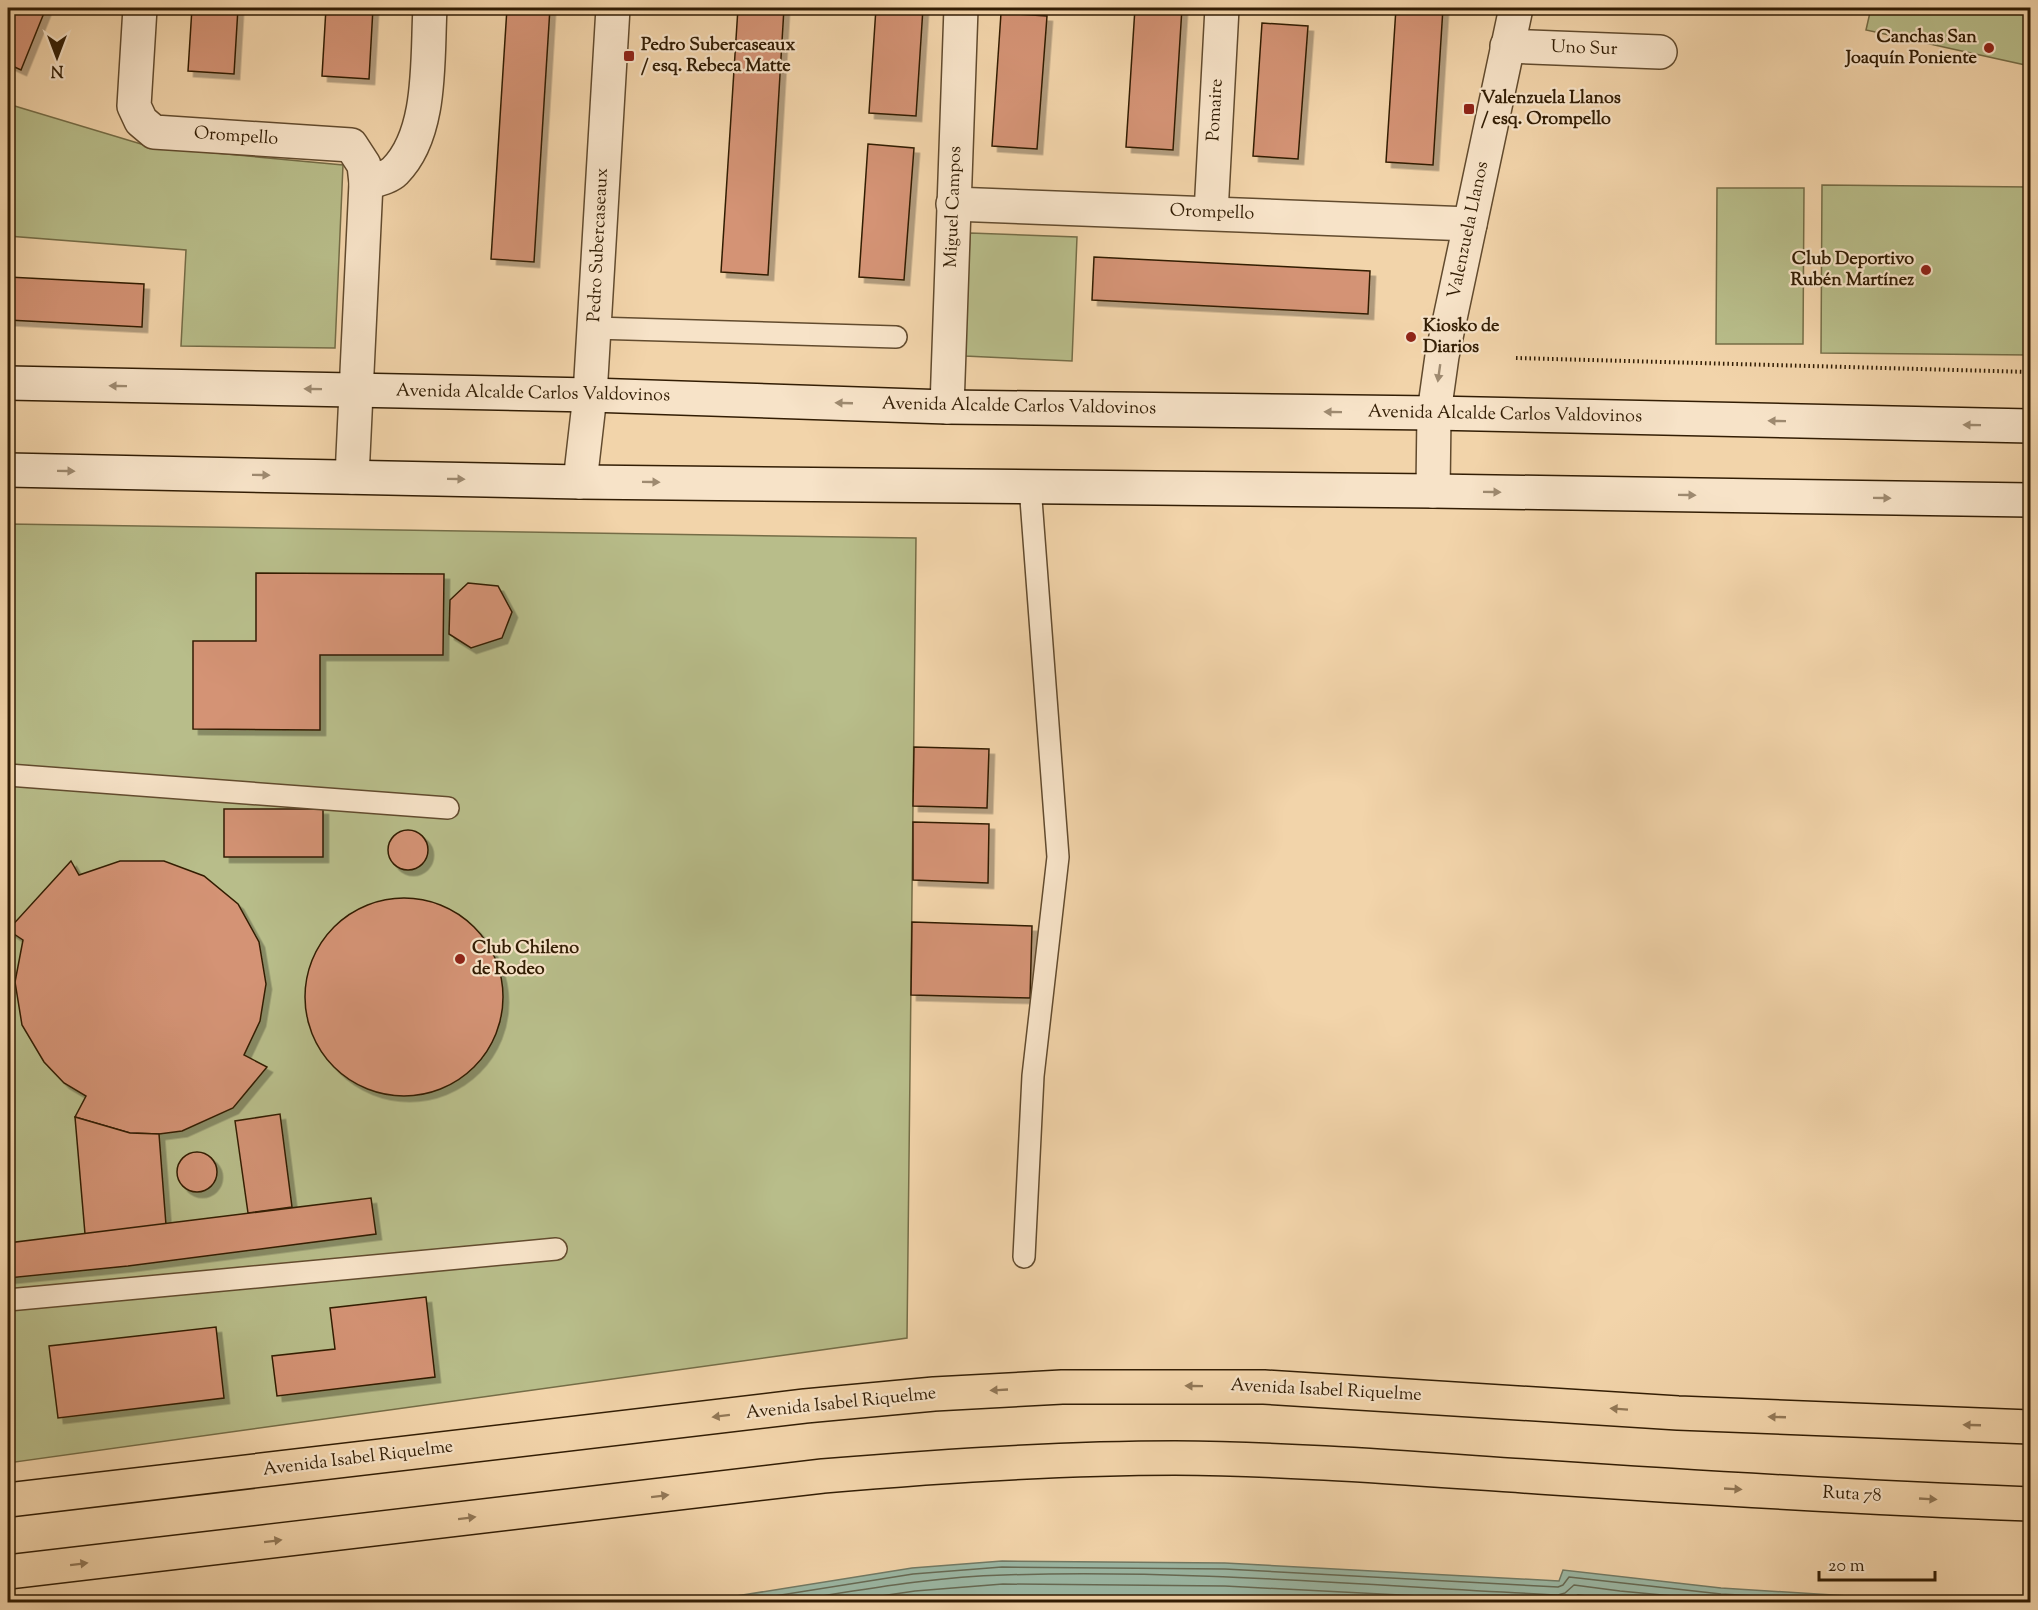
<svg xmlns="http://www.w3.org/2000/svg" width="2038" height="1610" font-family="'Sorts Mill Goudy',serif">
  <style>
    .green { fill: #b8bd8a; stroke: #756d47; stroke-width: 1.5 }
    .water { fill: #9cb8a5; stroke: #727a65; stroke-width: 1.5 }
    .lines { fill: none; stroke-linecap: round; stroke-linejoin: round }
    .shore { stroke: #676a54; stroke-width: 1.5 }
    .building { fill: #d49374; stroke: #321d04; stroke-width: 1.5; filter: url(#shadow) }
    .service-casing { stroke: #624b2e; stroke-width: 24 }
    .minor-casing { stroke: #624b2e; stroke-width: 36 }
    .tertiary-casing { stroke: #624b2e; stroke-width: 36 }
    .secondary-casing { stroke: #321d04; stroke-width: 36 }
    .motorway-casing { stroke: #321d04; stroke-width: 36 }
    .path { stroke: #321d04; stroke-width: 4; stroke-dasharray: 1.5 3; stroke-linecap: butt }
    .service { stroke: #f7e3c8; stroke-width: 21 }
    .minor { stroke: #f7e3c8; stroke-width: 33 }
    .tertiary { stroke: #f7e3c8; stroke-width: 33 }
    .secondary { stroke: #f7e3c8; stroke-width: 33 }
    .motorway { stroke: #f2d4aa; stroke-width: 33 }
    .oneway { fill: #9e8a70 }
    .oneway2 { fill: #927857 }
    .poi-dot { fill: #8f2418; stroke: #f7e3c8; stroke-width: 2 }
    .labels { text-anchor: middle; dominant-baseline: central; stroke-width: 4.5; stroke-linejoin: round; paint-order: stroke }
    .poi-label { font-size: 18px; font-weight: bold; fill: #321d04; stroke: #f7e3c8; text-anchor: start }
    .street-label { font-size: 18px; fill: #321d04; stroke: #f7e3c8 }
  </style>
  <defs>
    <filter id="shadow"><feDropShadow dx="5.5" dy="5.5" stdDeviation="0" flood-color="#0004"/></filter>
  </defs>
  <rect width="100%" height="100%" fill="#f2d4aa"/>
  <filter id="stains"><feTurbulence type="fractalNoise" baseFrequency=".00333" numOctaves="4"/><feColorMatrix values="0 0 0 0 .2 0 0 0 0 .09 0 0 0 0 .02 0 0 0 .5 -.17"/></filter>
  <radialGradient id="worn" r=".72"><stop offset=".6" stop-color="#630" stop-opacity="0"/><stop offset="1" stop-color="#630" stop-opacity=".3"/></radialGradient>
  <!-- green -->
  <g class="green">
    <polygon points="1871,8 2030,8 2030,66 1866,30"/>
    <polygon points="8,104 151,147 343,165 335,348 181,346 186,250 8,236"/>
    <polygon points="1822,185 2030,187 2030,355 1821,353"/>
    <polygon points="1717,188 1804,188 1803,344 1716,344"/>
    <polygon points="970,233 1077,237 1072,361 965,356"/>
    <polygon points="8,524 916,538 907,1338 8,1463"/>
  </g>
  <!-- water -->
  <polygon class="water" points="1002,1561 1225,1563 1559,1581 1563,1570 1721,1588 1944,1602 699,1602 912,1568"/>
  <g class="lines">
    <!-- shore -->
    <g class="shore">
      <polyline points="736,1602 913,1574 1002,1567 1225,1569 1558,1587 1563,1585 1569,1577 1721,1594 1870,1602"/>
      <path d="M783,1602C856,1591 930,1577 1004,1575C1188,1569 1373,1586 1558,1595L1565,1593L1574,1585L1620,1591L1736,1602"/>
      <polyline points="840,1602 915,1591 1003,1584 1225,1586 1536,1602"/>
      <polyline points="1565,1602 1578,1595 1641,1602"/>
    </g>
  </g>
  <!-- building -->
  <g class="building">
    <polygon points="8,8 46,8 21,70 8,64"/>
    <polygon points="192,8 238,8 234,74 188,71"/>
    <polygon points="326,8 373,8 369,79 322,76"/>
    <polygon points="507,8 550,8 534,262 491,259"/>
    <polygon points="738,8 784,8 768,275 721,272"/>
    <polygon points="876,8 923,8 916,116 869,113"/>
    <polygon points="1135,8 1182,8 1173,150 1126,147"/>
    <polygon points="1396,8 1443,8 1433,165 1386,162"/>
    <polygon points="1001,13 1047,16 1037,149 992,146"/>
    <polygon points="1262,23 1308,26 1298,159 1253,156"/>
    <polygon points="868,144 914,148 904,280 859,277"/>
    <polygon points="1094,257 1370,271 1368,314 1092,300"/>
    <polygon points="8,277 144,284 142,327 8,320"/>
    <polygon points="256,573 444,574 443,655 320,655 320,730 193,729 193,641 256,641"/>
    <polygon points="468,583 498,586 512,612 502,638 471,648 449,634 450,600"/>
    <polygon points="914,747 989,749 987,808 913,806"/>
    <rect x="224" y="809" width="99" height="48"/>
    <polygon points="913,822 989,824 988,883 913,880"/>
    <circle cx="408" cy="850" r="20"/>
    <polygon points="71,861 79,875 120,861 164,861 204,876 238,904 259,942 266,984 260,1021 244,1055 267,1067 233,1108 182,1131 159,1134 130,1133 75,1117 86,1096 64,1083 44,1062 22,1025 15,982 23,940 8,930"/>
    <circle cx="404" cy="997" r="99"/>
    <polygon points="912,922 1032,926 1030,998 911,995"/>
    <polygon points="280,1114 292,1207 248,1213 235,1121"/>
    <polygon points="75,1117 130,1133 159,1134 166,1225 85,1234"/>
    <circle cx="197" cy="1172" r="20"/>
    <polygon points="371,1198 376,1234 128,1266 8,1278 8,1243"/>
    <polygon points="426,1297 435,1377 277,1396 272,1356 335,1349 330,1308"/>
    <polygon points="216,1327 224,1398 58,1418 49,1346"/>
  </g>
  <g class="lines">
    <!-- service casing -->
    <g class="service-casing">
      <g id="service">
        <polyline points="594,328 896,337"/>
        <polyline points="8,775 448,808"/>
        <polyline points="1024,1257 1033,1076 1058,857 1030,486"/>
        <polyline points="8,1300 556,1249"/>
      </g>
    </g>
    <!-- minor casing -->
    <g class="minor-casing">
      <g id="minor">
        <polyline points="140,8 134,106 141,121 154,132 351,145 364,165 366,183 352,477"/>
        <polyline points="1507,46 1660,52"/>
        <path d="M366,183C375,180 388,178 395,171C433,133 427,57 430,8"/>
        <polyline points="953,204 1470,224"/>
        <polyline points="1211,213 1222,8"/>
        <polyline points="947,407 961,8"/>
        <polyline points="580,482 590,395 613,8"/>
      </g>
    </g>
    <!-- tertiary casing -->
    <g class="tertiary-casing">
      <polyline id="tertiary" points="1433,491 1434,413 1442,356 1516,8"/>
    </g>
    <!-- secondary casing -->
    <g class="secondary-casing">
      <g id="secondary">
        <polyline points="8,383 590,395 947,407 1434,413 2030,426"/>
        <polyline points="8,470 580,482 1433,491 2030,500"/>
      </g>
    </g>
    <!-- motorway casing -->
    <g class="motorway-casing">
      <g id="motorway">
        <polyline points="8,1500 805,1406 934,1394 1062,1387 1264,1387 1678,1413 2030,1427"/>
        <path d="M8,1572L823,1476C940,1466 1057,1458 1175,1458C1296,1459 1418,1469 1539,1477C1703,1488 1867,1498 2030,1504"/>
      </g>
    </g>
    <!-- path -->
    <polyline class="path" points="1516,358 2030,372"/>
    <!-- service -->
    <use href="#service" class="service"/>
    <!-- minor -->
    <use href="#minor" class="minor"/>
    <!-- tertiary -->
    <use href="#tertiary" class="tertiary"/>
    <!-- secondary -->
    <use href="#secondary" class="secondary"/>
    <!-- motorway -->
    <use href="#motorway" class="motorway"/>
  </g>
  <!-- one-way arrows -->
  <defs><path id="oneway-solid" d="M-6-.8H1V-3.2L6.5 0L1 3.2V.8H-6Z" transform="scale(1.5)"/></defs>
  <g class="oneway">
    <use href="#oneway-solid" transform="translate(1439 373) rotate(98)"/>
    <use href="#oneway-solid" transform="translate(118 386) rotate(-179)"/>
    <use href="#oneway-solid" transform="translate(313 389) rotate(-179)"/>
    <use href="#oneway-solid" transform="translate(844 403) rotate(-178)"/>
    <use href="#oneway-solid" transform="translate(1333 412) rotate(-179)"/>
    <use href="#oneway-solid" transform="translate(1777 421) rotate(-179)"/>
    <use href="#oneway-solid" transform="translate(1972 425) rotate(-179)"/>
    <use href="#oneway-solid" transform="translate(66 471) rotate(1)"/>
    <use href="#oneway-solid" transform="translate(261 475) rotate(1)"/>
    <use href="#oneway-solid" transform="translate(456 479) rotate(1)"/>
    <use href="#oneway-solid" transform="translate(651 482) rotate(1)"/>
    <use href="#oneway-solid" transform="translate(1492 492) rotate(1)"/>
    <use href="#oneway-solid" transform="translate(1687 495) rotate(1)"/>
    <use href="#oneway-solid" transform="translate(1882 498) rotate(1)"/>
  </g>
  <g class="oneway2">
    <use href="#oneway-solid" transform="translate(1194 1386) rotate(-179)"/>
    <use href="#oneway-solid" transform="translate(999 1390) rotate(177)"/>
    <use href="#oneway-solid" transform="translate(1619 1409) rotate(-176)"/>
    <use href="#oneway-solid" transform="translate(721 1416) rotate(173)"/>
    <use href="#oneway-solid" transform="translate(1777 1417) rotate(-178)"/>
    <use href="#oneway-solid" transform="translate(1972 1425) rotate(-178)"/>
    <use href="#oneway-solid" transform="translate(1733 1489) rotate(3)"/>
    <use href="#oneway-solid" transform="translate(660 1496) rotate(-7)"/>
    <use href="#oneway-solid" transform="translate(1928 1499) rotate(3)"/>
    <use href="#oneway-solid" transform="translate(467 1518) rotate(-7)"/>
    <use href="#oneway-solid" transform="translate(273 1541) rotate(-7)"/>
    <use href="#oneway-solid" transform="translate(79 1564) rotate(-7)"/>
  </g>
  <!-- markers -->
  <g class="poi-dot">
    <circle cx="1989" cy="48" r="6"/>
    <rect x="623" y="50" width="12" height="12" rx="3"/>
    <rect x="1463" y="103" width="12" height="12" rx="3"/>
    <circle cx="1926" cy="270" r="6"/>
    <circle cx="1411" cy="337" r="6"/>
    <circle cx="460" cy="959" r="6"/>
  </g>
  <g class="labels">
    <!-- poi labels -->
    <g class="poi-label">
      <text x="1977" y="38" text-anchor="end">Canchas San<tspan x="1977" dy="21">Joaquín Poniente</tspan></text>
      <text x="641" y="46">Pedro Subercaseaux<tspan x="641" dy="21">/ esq. Rebeca Matte</tspan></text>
      <text x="1481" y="99">Valenzuela Llanos<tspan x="1481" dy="21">/ esq. Orompello</tspan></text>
      <text x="1914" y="260" text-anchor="end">Club Deportivo<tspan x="1914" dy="21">Rubén Martínez</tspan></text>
      <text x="1423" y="327">Kiosko de<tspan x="1423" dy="21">Diarios</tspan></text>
      <text x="472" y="949">Club Chileno<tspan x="472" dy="21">de Rodeo</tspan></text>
    </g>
    <!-- street labels -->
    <g class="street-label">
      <text transform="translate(1584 49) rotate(2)">Uno Sur</text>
      <text transform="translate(1216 110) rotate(-87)">Pomaire</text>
      <text transform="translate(236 137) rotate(4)">Orompello</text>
      <text transform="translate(954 207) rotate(-88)">Miguel Campos</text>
      <text transform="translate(1212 213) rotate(2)">Orompello</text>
      <text transform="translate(1469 230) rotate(-78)">Valenzuela Llanos</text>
      <text transform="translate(599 245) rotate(-87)">Pedro Subercaseaux</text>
      <text transform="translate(533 394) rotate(1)">Avenida Alcalde Carlos Valdovinos</text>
      <text transform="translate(1019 407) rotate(1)">Avenida Alcalde Carlos Valdovinos</text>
      <text transform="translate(1505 415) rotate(1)">Avenida Alcalde Carlos Valdovinos</text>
      <text transform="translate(1326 1391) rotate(3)">Avenida Isabel Riquelme</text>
      <text transform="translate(841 1404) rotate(-6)">Avenida Isabel Riquelme</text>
      <text transform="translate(358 1459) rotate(-7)">Avenida Isabel Riquelme</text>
      <text transform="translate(1852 1495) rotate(3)">Ruta 78</text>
    </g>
  </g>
  <!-- margin -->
  <rect width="2038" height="1610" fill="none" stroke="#f2d4aa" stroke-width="30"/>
  <rect x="9" y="9" width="2020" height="1592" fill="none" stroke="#321d04" stroke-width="3"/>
  <rect x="15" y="15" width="2008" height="1580" fill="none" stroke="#321d04" stroke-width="1.5"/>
  <!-- north arrow -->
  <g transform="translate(57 57) rotate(180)" stroke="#f7e3c8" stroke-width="4.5" paint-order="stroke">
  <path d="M0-4.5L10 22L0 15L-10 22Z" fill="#321d04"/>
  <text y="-9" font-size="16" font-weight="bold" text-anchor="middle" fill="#321d04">N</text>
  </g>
  <!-- scale -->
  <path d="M1819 1571v9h116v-9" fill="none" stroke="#321d04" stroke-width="3"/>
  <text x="1828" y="1571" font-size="18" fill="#321d04" stroke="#f7e3c8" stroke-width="4.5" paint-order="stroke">20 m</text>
  <rect width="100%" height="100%" filter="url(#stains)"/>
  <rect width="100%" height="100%" fill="url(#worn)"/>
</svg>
